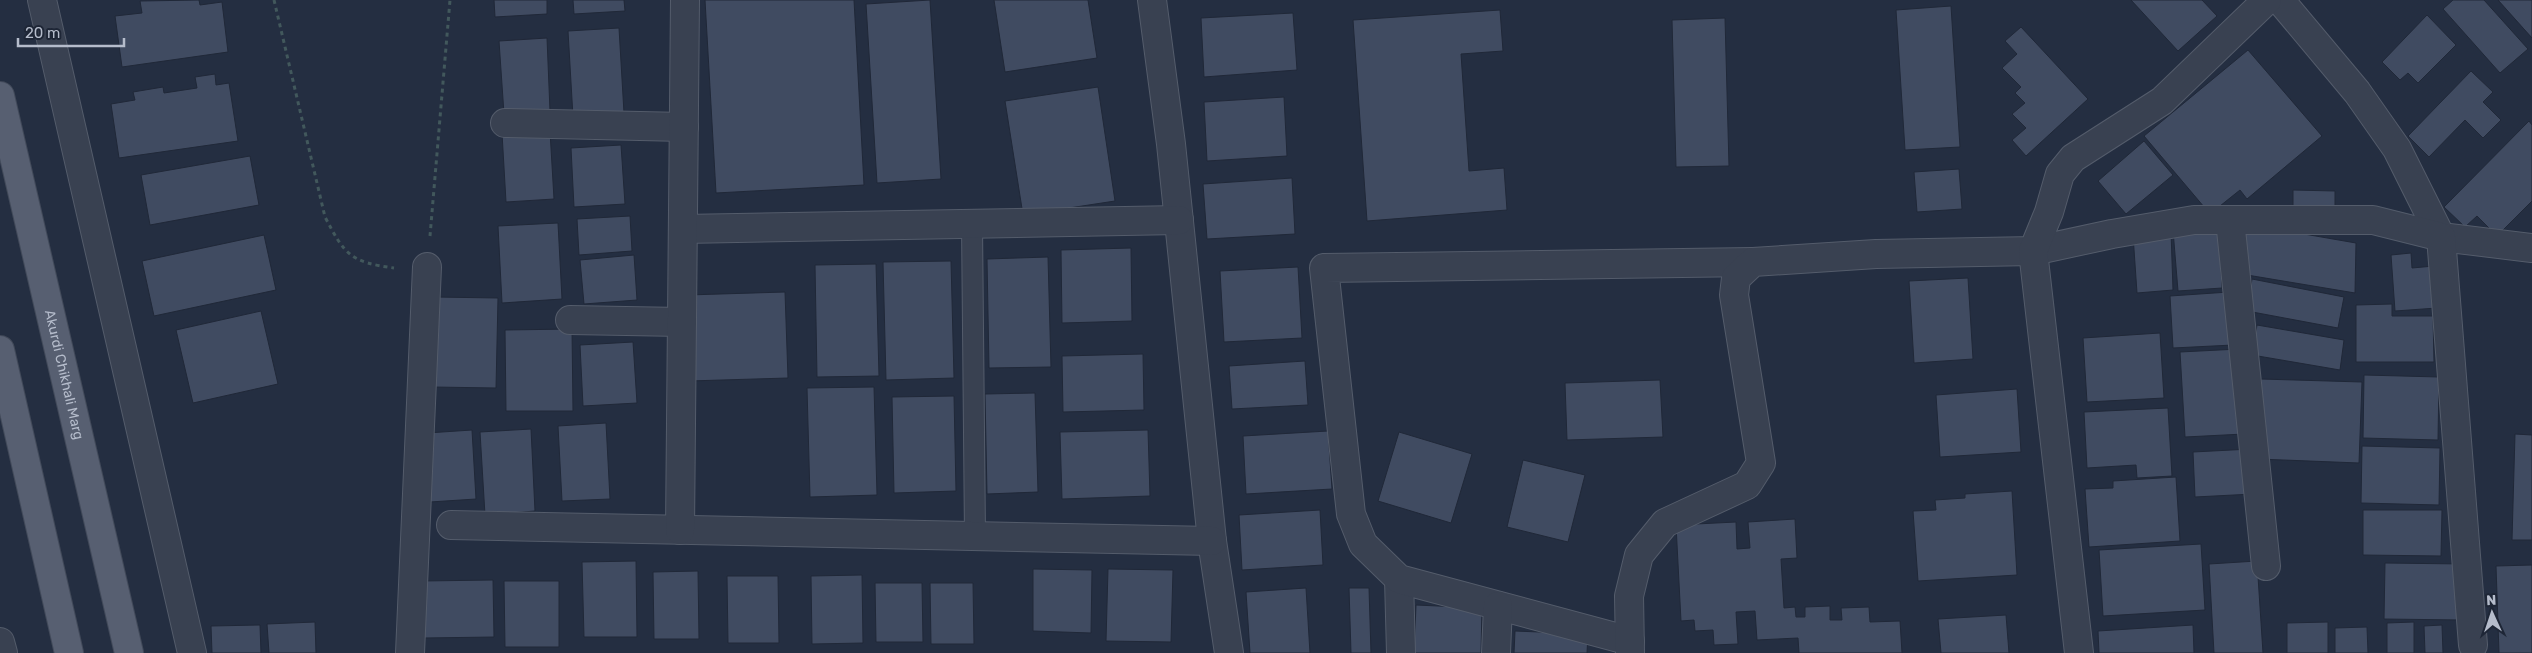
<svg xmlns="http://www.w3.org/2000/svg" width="2532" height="653" font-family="Rubik,sans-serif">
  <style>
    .building { fill: #404b61; stroke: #202838 }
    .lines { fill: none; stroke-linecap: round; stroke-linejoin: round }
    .lane-casing { stroke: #545c6b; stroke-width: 22 }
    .street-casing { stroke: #545c6b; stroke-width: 30 }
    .primary-casing { stroke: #424a5a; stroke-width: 30 }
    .path { stroke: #42585c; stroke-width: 3; stroke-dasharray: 4 4; stroke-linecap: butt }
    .lane { stroke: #394151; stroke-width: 20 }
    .street { stroke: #394151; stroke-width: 28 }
    .primary { stroke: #575f71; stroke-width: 28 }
    .labels { text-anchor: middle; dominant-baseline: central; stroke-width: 4; stroke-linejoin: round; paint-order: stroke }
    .street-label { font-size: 14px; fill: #b5bccb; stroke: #1e2636 }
  </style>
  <rect width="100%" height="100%" fill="#242e41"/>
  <!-- building -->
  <g class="building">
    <polygon points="199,0 200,5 222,2 228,52 122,67 115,16 142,13 140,1"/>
    <polygon points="494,0 547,0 547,14 495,17"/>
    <polygon points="573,0 624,0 625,11 574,14"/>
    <polygon points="705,0 854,0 864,185 716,193"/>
    <polygon points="930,0 941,179 877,183 866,4"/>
    <polygon points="994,0 1088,0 1097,58 1005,72"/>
    <polygon points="2131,0 2202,0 2217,16 2178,51"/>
    <polygon points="2453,0 2484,0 2528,49 2500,73 2443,9"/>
    <polygon points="2498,0 2532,0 2532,38"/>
    <polygon points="1951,6 1960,147 1905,150 1896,10"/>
    <polygon points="1500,10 1503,51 1461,54 1469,171 1504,168 1507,210 1367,221 1353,20"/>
    <polygon points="1293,13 1297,70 1204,77 1201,18"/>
    <polygon points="2427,15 2456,45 2418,83 2408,73 2400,80 2382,62"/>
    <polygon points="1725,18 1729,166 1676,167 1672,20"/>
    <polygon points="2021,27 2088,99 2026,156 2012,140 2026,128 2012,114 2025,103 2015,93 2021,87 2002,68 2017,54 2005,41"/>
    <polygon points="619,28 624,113 573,117 568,31"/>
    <polygon points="547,38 550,111 504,114 499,41"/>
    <polygon points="2248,50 2322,136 2247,199 2240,190 2210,214 2144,136"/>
    <polygon points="2471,71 2493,92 2483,102 2501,120 2483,138 2465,120 2429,157 2408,136"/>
    <polygon points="215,74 216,85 229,83 238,141 119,158 111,104 135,100 133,92 163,87 164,93 197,88 195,77"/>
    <polygon points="1098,87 1115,201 1023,215 1005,101"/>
    <polygon points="1284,97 1287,156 1207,161 1204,102"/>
    <polygon points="2529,121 2532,125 2532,201 2497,236 2477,216 2465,227 2444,207"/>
    <polygon points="550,131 554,199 506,202 502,133"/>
    <polygon points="2144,141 2173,175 2126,214 2098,181"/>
    <polygon points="621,145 625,204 574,207 571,148"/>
    <polygon points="250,156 259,205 150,225 141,175"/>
    <polygon points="1959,169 1962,209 1917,212 1914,172"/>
    <polygon points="1292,178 1295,234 1207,239 1203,184"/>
    <polygon points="2293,190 2335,191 2335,215 2293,216"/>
    <polygon points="630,216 632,251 579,255 577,219"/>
    <polygon points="2235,222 2356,243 2355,293 2241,274"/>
    <polygon points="558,223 562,299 502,303 498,226"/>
    <polygon points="2219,227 2222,288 2178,291 2173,230"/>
    <polygon points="2171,231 2173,290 2137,293 2133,235"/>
    <polygon points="264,235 276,290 154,316 142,261"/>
    <polygon points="1131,248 1132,321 1062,323 1061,250"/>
    <polygon points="2411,253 2412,268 2434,266 2437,308 2395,311 2391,255"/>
    <polygon points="634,255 637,300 584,304 580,260"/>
    <polygon points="1048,257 1051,367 989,368 987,259"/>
    <polygon points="951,261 954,378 886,380 883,262"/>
    <polygon points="876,264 879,376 817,377 815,265"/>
    <polygon points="1298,267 1302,338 1224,342 1220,271"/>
    <polygon points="1968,278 1973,359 1914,363 1909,281"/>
    <polygon points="2252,279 2344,297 2338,328 2247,311"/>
    <polygon points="785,292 788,378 689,381 687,295"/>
    <polygon points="2229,292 2233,345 2173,348 2170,296"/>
    <polygon points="435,297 498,298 496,388 433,387"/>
    <polygon points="2392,304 2392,316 2433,316 2434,362 2356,362 2356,305"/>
    <polygon points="261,311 278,384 193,403 176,330"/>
    <polygon points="2257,325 2344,340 2340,370 2252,355"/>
    <polygon points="572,329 573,411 506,411 505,330"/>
    <polygon points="2160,333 2164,398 2087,402 2083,338"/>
    <polygon points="633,342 637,403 583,406 580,345"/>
    <polygon points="2239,349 2244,434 2185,437 2180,352"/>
    <polygon points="1143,354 1144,410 1063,412 1062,356"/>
    <polygon points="1305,361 1308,405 1232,409 1229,366"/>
    <polygon points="2364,375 2439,377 2438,440 2363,438"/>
    <polygon points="2261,379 2362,382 2359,463 2258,459"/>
    <polygon points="1660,380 1663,437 1567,440 1565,383"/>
    <polygon points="874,387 877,495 810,497 807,388"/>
    <polygon points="2017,389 2021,452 1940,457 1936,395"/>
    <polygon points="1035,393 1038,492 987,494 985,394"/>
    <polygon points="954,396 956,491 894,493 892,397"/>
    <polygon points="2168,408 2172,476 2137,478 2136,465 2087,468 2084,412"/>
    <polygon points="606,423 610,499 562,501 558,426"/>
    <polygon points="531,429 535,511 485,515 480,432"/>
    <polygon points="472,430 476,499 430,502 427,433"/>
    <polygon points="1148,430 1150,496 1062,499 1060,432"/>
    <polygon points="1328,431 1332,489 1246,494 1243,436"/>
    <polygon points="1399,432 1472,454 1451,523 1378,501"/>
    <polygon points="2515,434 2532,435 2532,540 2512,540"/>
    <polygon points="2362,446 2440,448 2439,505 2361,503"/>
    <polygon points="2251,449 2253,494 2195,497 2193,452"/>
    <polygon points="1523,460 1585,475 1568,542 1507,527"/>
    <polygon points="2176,477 2180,541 2089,547 2085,489 2113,488 2113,481"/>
    <polygon points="2012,491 2017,575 1918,581 1913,511 1936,510 1935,500 1965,498 1965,494"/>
    <polygon points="1320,510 1323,565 1242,570 1239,515"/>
    <polygon points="2363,510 2442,510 2441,556 2363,555"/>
    <polygon points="1795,519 1797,558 1781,559 1784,608 1795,607 1796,617 1805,617 1805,607 1830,606 1830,620 1842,620 1841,608 1869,607 1870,622 1900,621 1902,653 1799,653 1798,638 1757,640 1755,611 1736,612 1738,644 1714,645 1713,630 1695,631 1694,620 1681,621 1676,525 1736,522 1737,549 1750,548 1748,522"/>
    <polygon points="2201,544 2205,610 2103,616 2099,550"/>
    <polygon points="636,561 637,637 584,637 582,562"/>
    <polygon points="2257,561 2263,653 2214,653 2209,564"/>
    <polygon points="2385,563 2463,564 2462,620 2384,619"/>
    <polygon points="2532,565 2532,653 2499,653 2496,566"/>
    <polygon points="1033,569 1092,570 1091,633 1033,631"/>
    <polygon points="1108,569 1173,570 1171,642 1106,641"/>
    <polygon points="698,571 699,639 654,639 653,572"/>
    <polygon points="862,575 863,643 812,644 811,576"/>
    <polygon points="727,576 778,576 779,643 728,643"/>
    <polygon points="493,580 494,637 424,638 423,581"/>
    <polygon points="504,581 559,581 559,647 505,647"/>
    <polygon points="875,583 922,583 923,642 876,642"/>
    <polygon points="930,583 973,583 974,644 931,644"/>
    <polygon points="1306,588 1310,653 1250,653 1246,592"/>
    <polygon points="1349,588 1369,588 1371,653 1351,653"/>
    <polygon points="1416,605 1482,608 1481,653 1414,653"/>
    <polygon points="2006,615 2009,653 1941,653 1938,619"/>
    <polygon points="315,622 316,653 269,653 267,624"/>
    <polygon points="2328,622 2328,653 2287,653 2287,623"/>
    <polygon points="2414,622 2414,653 2387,653 2387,623"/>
    <polygon points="260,625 261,653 212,653 211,626"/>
    <polygon points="2193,625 2194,653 2099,653 2098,631"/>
    <polygon points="2442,625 2443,653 2425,653 2424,626"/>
    <polygon points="2367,627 2368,653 2335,653 2335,628"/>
    <polygon points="1515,631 1588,634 1587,653 1514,653"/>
  </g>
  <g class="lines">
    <!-- lane casing -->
    <g class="lane-casing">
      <polyline id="lane" points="972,224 975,536"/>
    </g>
    <!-- street casing -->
    <g class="street-casing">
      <g id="street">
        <polyline points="42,0 192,653"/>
        <polyline points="1152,0 1171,144 1212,541 1229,653"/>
        <polyline points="2280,0 2357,92 2397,149 2441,237 2532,248"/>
        <polyline points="505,123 684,127"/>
        <polyline points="2230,220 2266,566"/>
        <polyline points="683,229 1179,220"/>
        <polyline points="570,320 682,322"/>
        <polyline points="451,525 1212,541"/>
        <polyline points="680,530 685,0"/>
        <polyline points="1399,579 1401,653"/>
        <polyline points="1630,641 1399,579 1363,544 1351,514 1324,268 1753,262"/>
        <polyline points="0,642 3,653"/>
        <polyline points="410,653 427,267"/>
        <polyline points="1496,653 1498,606"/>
        <polyline points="1630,653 1629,596 1639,555 1665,523 1747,485 1761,463 1734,295 1736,278 1753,262 1876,254 2033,251 2112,234 2194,220 2373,220 2441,237 2473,645"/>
        <polyline points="2079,653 2033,251 2049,212 2060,174 2073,158 2162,101 2267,0"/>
      </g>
    </g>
    <!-- primary casing -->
    <g class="primary-casing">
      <g id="primary">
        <path id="s1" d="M0,96L129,653"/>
        <polyline points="0,350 69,653"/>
      </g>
    </g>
    <!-- path -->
    <g class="path">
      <path d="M274,0L325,217C345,255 350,262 394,268"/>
      <polyline points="430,236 450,0"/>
    </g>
    <!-- lane -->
    <use href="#lane" class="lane"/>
    <!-- street -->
    <use href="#street" class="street"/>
    <!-- primary -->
    <use href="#primary" class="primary"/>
  </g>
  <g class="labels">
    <!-- street labels -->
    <g class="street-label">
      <text stroke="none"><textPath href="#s1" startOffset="286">Akurdi Chikhali Marg</textPath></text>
    </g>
  </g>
  <!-- north arrow -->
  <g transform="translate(2492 613) rotate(357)" stroke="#1e2636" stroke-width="4" paint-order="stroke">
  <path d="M0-4L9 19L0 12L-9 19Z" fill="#b5bccb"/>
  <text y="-8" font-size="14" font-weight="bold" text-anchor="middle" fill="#b5bccb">N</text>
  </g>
  <!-- scale -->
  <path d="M18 38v8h106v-8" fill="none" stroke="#b5bccb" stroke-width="2.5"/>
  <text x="25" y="38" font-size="15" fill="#b5bccb" stroke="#1e2636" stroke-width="4" paint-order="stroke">20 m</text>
</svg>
